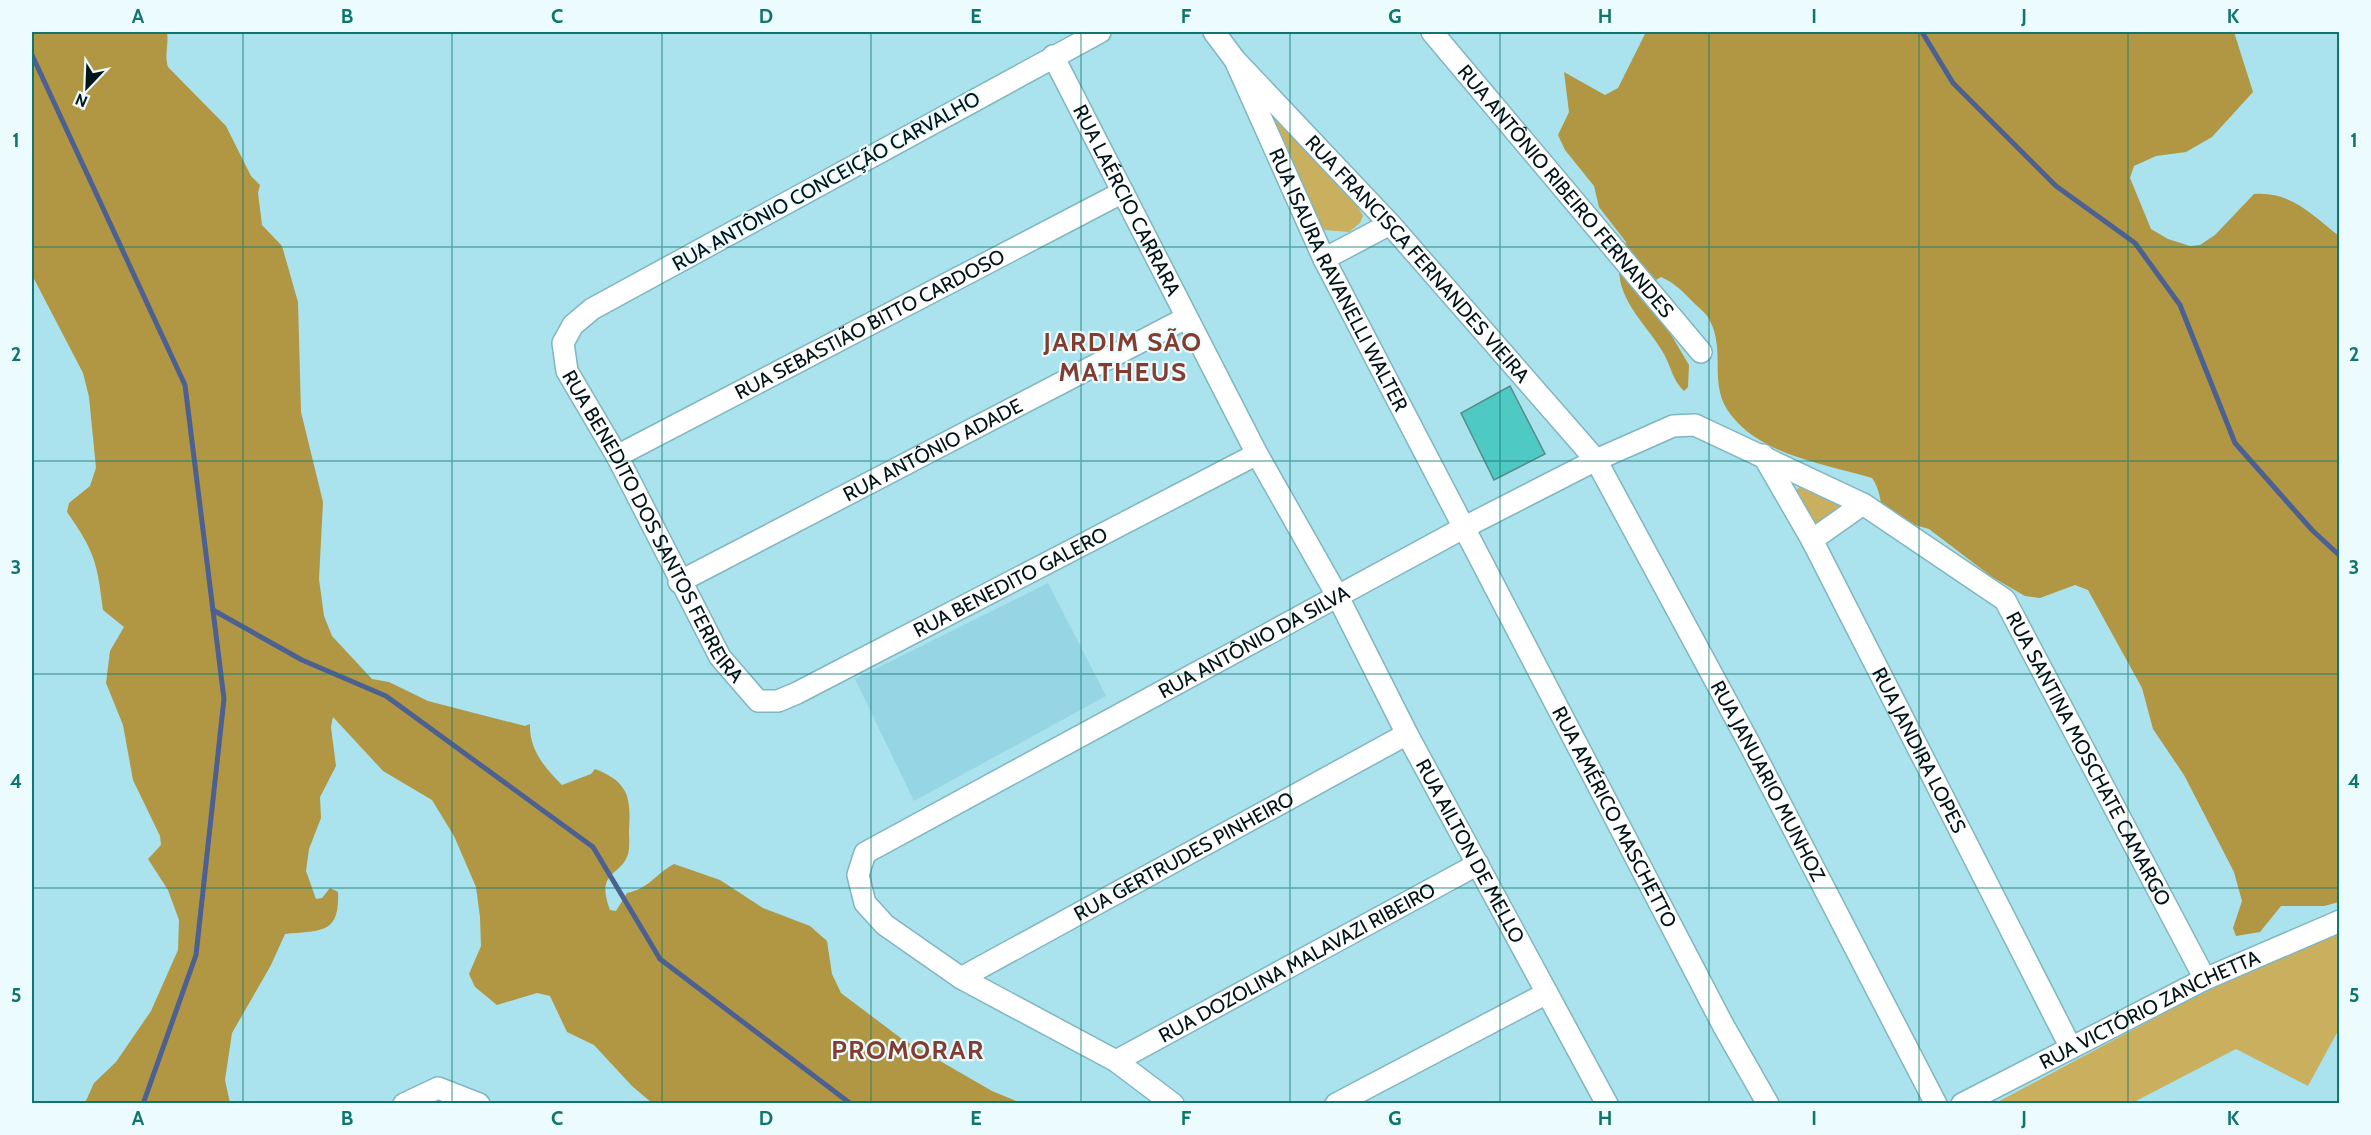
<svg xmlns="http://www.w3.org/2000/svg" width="2371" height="1135" font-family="Cabin,sans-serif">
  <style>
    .built { fill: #96d6e4 }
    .green { fill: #cab05e }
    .forest { fill: #b19743 }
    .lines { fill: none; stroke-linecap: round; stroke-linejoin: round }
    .stream { stroke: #4d6092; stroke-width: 5 }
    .building { fill: #4fc9c4; stroke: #558c89; stroke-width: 1.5 }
    .minor-casing { stroke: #80b6c1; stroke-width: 24 }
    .minor { stroke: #fff; stroke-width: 21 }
    .grid { fill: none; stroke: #0f766e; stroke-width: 1.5; stroke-opacity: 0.55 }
    .labels { text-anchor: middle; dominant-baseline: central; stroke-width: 4.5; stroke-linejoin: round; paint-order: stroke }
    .street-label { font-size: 20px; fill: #011418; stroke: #ebfbfe }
    .district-label { font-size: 26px; font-weight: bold; letter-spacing: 1.5px; fill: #833d30; stroke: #ebfbfe }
    .neatline { fill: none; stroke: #0f766e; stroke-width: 2 }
    .grid-label { font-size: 20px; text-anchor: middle; font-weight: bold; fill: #0f766e }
  </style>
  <rect width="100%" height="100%" fill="#aae2ed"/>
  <!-- built -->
  <polygon class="built" points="1048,583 1106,696 914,801 855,679"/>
  <!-- green -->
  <g class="green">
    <polygon points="1262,95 1355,202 1363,216 1360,223 1349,232 1325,230 1317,222"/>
    <polygon points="1806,482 1844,502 1816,528 1795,491"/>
    <polygon points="2339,927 2339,1029 2308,1086 2236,1049 2132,1103 1994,1104 2181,1004"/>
  </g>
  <!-- forest -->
  <g class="forest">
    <path d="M32,32H167C169,44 164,55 168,67L226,126L251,176L260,185L258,193L262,225L282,246L298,302L301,412L323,502L319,579L324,616L332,636L372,679L389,682L428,701L525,726L530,724C529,750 545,768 562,785L591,774L595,769C629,782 631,798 629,830C629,837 630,847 628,854C621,877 595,870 610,910L616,911L627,893C650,888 654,875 674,864L720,880L763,908L810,926L827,941L832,974L841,993L902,1039L992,1091L1021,1103H652L632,1086L594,1045L567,1032L550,996L537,993L497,1005L475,987L469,974L481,946L480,917L476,887L454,836L432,800L383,771L333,717L331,727L336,766L320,797L321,818L309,849L306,871L316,899L322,898L330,888L338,892C340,936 319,930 285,934L271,965L232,1033L225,1080L230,1103H85L94,1083L116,1062L151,1011L178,950L179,920L168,890L148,859L161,845L160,836L133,780L123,725L106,683L110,651L124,627L103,610C97,562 95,552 67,512L69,503L90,486L96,468L89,397L83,373L32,275Z"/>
    <path d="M1646,32H2234L2253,92L2212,137L2186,152L2156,156L2134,166L2130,178L2151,229L2168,239L2190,246L2200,245L2215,235L2254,194C2291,191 2312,215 2339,236V902L2324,906H2281L2260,932L2236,936L2233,928L2242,901L2234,872L2184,775L2153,729L2142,688L2088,590L2075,585L2040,598L2025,596L1992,577L1929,529L1887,517C1879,504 1881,490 1872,478C1825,464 1763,456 1731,415C1707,385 1727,351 1709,319C1706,313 1698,307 1693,302C1683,292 1675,283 1661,277L1651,283L1647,294L1689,365L1688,387L1684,391C1673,381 1671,367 1664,354C1649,327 1619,303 1619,269C1618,261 1624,250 1626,242L1599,207L1594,186L1565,150L1558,135L1569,112L1564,72L1605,95L1618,88Z"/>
  </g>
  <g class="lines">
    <!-- stream -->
    <g class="stream">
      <polyline points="1922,32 1953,83 2056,186 2135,243 2180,305 2235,443 2312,530 2340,556"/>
      <polyline points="32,55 185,385 224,699 196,955 143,1104"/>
      <polyline points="213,610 302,660 386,696 593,847 660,959 851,1104"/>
    </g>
  </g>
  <!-- building -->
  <polygon class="building" points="1510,386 1545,454 1494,480 1461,413"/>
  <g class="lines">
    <!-- minor casing -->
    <g class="minor-casing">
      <g id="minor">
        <path id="s1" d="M1100,32L592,309L573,325L563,343L567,371L617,456L720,657L758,701H778L797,693L1257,454"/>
        <path id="s2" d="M1214,32L1235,60L1324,259L1723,1025L1768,1104"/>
        <path id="s3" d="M1432,32L1701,352"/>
        <path id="s4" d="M1053,56L1257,454L1338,597L1407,734L1607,1104"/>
        <path id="s5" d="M1235,60L1390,224L1596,460L1749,743L1936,1104"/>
        <polyline points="1324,259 1390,224"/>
        <path id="s6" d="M1763,455L1812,540L2071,1048"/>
        <path id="s7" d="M617,456L1123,192"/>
        <polyline points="1812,540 1863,504"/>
        <path id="s8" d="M679,582L1186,318"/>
        <path id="s9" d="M961,978L1407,734"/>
        <path id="s10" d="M1116,1061L1478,864"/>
        <polyline points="404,1104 438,1088 479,1104"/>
        <path id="s11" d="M1173,1104L1116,1061L961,978L885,925L865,903L858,875L865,853L1465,527L1596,460L1673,426L1695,425L1863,504L2005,600L2205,979"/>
        <polyline points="1336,1104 1547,993"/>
        <path id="s12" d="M1962,1104L2205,979L2340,921"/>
      </g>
    </g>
    <!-- minor -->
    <use href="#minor" class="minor"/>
  </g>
  <!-- grid -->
  <path class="grid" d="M243,32V1104M452,32V1104M662,32V1104M871,32V1104M1081,32V1104M1290,32V1104M1500,32V1104M1709,32V1104M1919,32V1104M2128,32V1104M32,247H2340M32,461H2340M32,674H2340M32,888H2340"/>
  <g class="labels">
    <!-- street labels -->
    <g class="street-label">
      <text transform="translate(826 181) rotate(-29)">RUA ANTÔNIO CONCEIÇÃO CARVALHO</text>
      <text stroke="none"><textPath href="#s3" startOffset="208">RUA ANTÔNIO RIBEIRO FERNANDES</textPath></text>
      <text stroke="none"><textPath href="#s4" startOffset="162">RUA LAÉRCIO CARRARA</textPath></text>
      <text stroke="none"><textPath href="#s5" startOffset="270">RUA FRANCISCA FERNANDES VIEIRA</textPath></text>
      <text stroke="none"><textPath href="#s2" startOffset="278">RUA ISAURA RAVANELLI WALTER</textPath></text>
      <text stroke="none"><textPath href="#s7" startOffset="285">RUA SEBASTIÃO BITTO CARDOSO</textPath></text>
      <text stroke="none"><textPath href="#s8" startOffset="286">RUA ANTÔNIO ADADE</textPath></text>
      <text stroke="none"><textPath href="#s1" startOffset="830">RUA BENEDITO DOS SANTOS FERREIRA</textPath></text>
      <text stroke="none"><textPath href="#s1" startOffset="1316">RUA BENEDITO GALERO</textPath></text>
      <text stroke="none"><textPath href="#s11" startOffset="864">RUA ANTÔNIO DA SILVA</textPath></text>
      <text stroke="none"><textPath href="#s6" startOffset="334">RUA JANDIRA LOPES</textPath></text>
      <text stroke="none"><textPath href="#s11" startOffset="1894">RUA SANTINA MOSCHATE CAMARGO</textPath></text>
      <text stroke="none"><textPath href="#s5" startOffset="903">RUA JANUARIO MUNHOZ</textPath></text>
      <text stroke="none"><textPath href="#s2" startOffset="882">RUA AMÉRICO MASCHETTO</textPath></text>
      <text stroke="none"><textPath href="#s4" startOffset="898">RUA AILTON DE MELLO</textPath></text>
      <text stroke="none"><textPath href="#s9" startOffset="254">RUA GERTRUDES PINHEIRO</textPath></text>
      <text stroke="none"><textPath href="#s10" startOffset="206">RUA DOZOLINA MALAVAZI RIBEIRO</textPath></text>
      <text stroke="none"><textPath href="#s12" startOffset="210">RUA VICTÓRIO ZANCHETTA</textPath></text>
    </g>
    <!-- district labels -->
    <g class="district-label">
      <text x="1123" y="342">JARDIM SÃO<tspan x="1123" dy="30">MATHEUS</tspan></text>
      <text x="908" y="1050">PROMORAR</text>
    </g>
  </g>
  <!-- border -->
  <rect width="2371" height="1135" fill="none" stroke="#ebfbfe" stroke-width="66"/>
  <!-- north arrow -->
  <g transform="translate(87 87) rotate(203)" stroke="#ebfbfe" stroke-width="4.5" paint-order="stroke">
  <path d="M0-4.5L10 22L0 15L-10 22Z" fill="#011418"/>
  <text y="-9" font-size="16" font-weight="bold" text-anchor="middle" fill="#011418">N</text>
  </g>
  <rect x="33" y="33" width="2305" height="1069" class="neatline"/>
  <g class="grid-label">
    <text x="138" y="23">A</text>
    <text x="347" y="23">B</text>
    <text x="557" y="23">C</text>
    <text x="766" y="23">D</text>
    <text x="976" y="23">E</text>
    <text x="1186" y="23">F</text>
    <text x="1395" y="23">G</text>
    <text x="1605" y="23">H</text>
    <text x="1814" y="23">I</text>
    <text x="2024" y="23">J</text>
    <text x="2233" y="23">K</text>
    <text x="16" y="147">1</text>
    <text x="2354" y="147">1</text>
    <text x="16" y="361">2</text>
    <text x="2354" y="361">2</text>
    <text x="16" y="574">3</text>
    <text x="2354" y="574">3</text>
    <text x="16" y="788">4</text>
    <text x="2354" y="788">4</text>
    <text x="16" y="1002">5</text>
    <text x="2354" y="1002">5</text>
    <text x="138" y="1125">A</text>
    <text x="347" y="1125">B</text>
    <text x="557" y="1125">C</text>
    <text x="766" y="1125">D</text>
    <text x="976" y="1125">E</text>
    <text x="1186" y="1125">F</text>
    <text x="1395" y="1125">G</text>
    <text x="1605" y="1125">H</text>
    <text x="1814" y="1125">I</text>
    <text x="2024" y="1125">J</text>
    <text x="2233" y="1125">K</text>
  </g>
</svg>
